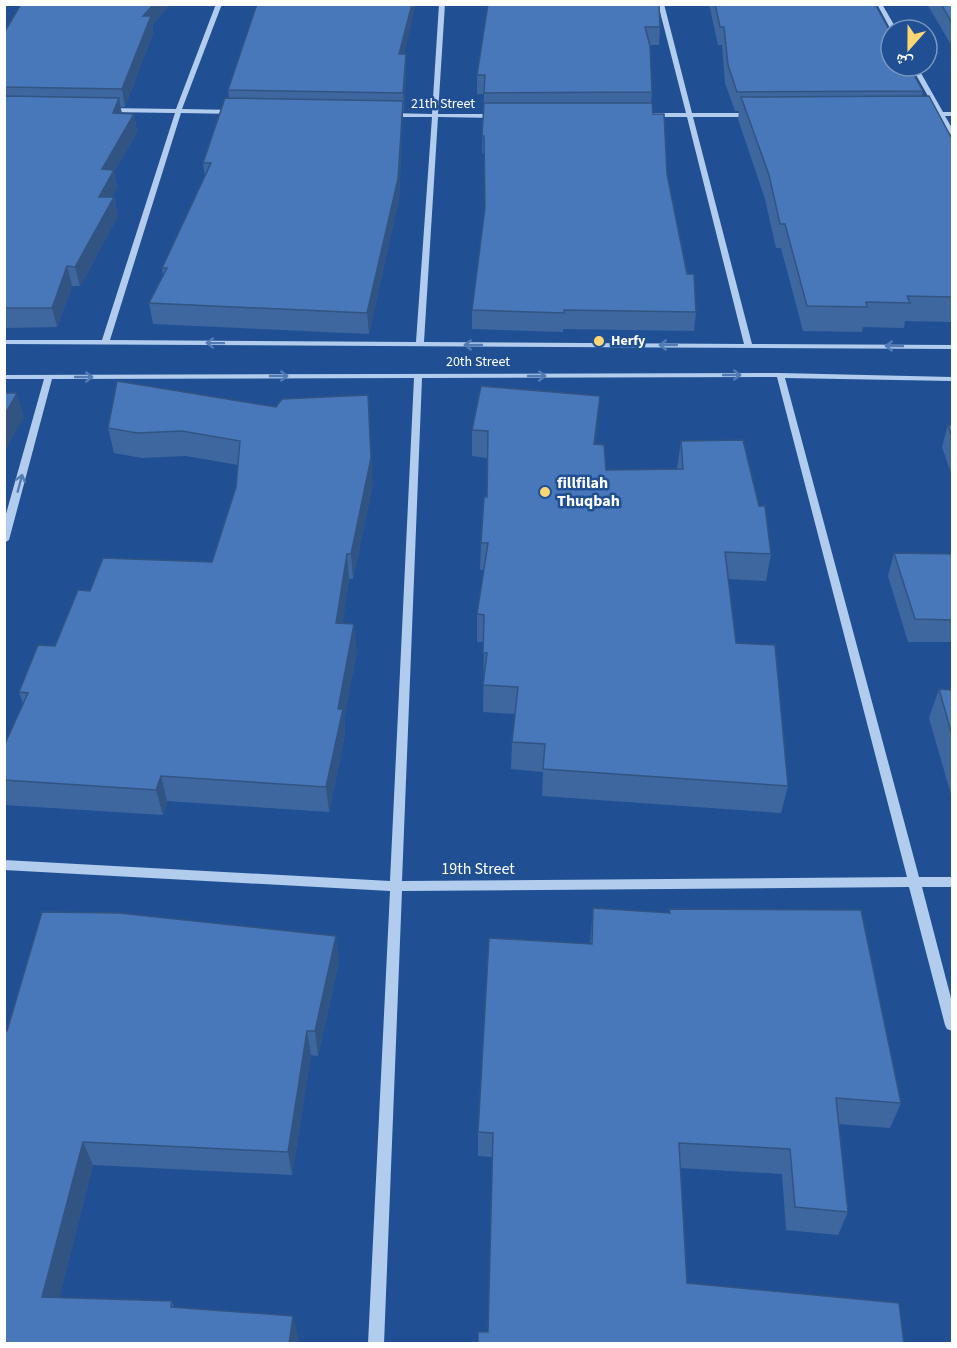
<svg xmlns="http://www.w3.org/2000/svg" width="957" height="1348" font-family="'Source Sans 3','Noto Naskh Arabic',sans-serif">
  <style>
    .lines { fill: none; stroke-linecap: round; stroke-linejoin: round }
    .minor { fill: #b2ccee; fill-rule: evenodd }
    .wall { fill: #3e67a0 }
    .shaded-wall { fill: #325482 }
    .building { fill: #4878ba; stroke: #325482; stroke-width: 1.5 }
    .oneway { stroke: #537bb3 }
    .poi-dot { fill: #fbd773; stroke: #205093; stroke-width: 2 }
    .labels { text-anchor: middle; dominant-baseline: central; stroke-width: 5; stroke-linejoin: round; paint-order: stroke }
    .far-street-label { font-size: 14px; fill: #fff; stroke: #205093 }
    .far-poi-label { font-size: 14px; font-weight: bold; fill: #fff; stroke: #205093; text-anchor: start }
    .poi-label { font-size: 16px; font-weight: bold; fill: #fff; stroke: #205093; text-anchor: start }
    .street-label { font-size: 16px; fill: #fff; stroke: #205093 }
  </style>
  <rect width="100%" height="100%" fill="#205093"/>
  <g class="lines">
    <!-- minor -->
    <g class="minor">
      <polygon points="216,4 222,4 182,109 235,110 238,112 235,114 181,113 110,340 416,342 432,117 389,117 386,115 389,113 432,114 439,4 445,4 438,114 496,114 499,116 496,118 438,117 424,342 744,344 687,117 650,117 647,115 650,113 686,113 658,4 664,4 692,113 751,113 754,115 751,117 693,117 752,344 952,345 952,349 4,344 4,340 102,340 175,113 107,112 104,110 107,108 176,109"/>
      <polygon points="877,4 882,4 897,30 891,30"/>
      <polygon points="911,66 917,66 943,112 952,112 952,116 945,116 952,128 952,135 950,134 939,116 926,116 923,114 926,112 937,112"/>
      <path d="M780,373L952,377V381L785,378L919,877H952V887H922L952,1002V1031L947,1029L945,1025L909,887L402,891L384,1344H368L390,891L4,870V860L390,881L414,378L52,379L9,540L4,543V521L44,379H4V375ZM777,377L907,877L402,881L422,378Z"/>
    </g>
  </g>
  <!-- wall -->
  <g class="wall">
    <polygon points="21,4 171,4 152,25 153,33 125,107 120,107 122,113 134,114 137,132 114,172 117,188 112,197 114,197 118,216 80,286 72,286 57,327 4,328 4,33"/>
    <polygon points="488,4 660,27 659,45 649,45 652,92 651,103 696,312 694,331 563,329 563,332 472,329 472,310 485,210 484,153 482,153 484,94 477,94 477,75"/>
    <polygon points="709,4 875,4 923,91 922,96 952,139 952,322 905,321 904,328 863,327 862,332 803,331 781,248 776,248 765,199 738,119 739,111 735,111 725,83 722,45 718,45"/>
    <polygon points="927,4 952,4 952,46"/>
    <polygon points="406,54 406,72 404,111 403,111 399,198 369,334 153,324 149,303 163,275 162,268 205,177 203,163 229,98 228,90"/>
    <polygon points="117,381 373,483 353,579 349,579 342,624 357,650 344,718 345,734 329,812 167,801 163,815 4,805 4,746 23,704 19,692 55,646 90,591 212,562 236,487 238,465 186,456 142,458 114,453 108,428"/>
    <polygon points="600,396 595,444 606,470 677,469 681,441 771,554 766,581 728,579 736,643 788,786 781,813 542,796 543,772 511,769 512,742 515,714 483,712 484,642 477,642 477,614 484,570 480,570 481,543 487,497 487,458 472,456 472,430"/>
    <polygon points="948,425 952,425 952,476 942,447"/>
    <polygon points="894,553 952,554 952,642 908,642 888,576"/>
    <polygon points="939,689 952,690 952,798 929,718"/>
    <polygon points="593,908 669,913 669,909 901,1103 890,1128 838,1124 848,1212 838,1235 786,1230 782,1174 680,1168 687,1283 904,1344 478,1344 478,1332 488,1332 492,1157 478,1156 478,1132 590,944"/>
    <polygon points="339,961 318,1056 311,1055 292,1175 93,1165 59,1298 172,1301 174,1307 298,1336 297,1344 4,1344 7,1031"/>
  </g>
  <!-- shaded-wall -->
  <g class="shaded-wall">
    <polygon points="154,4 171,4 152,25 153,33 125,107 122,89 143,16"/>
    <polygon points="412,4 416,4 400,72 399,54"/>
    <polygon points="406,54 406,72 404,111 403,93"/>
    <polygon points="119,98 122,115 113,113"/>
    <polygon points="403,101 403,120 399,198 369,334 367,313"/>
    <polygon points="134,114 137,132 114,172 117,188 103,215 99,197 102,169"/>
    <polygon points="114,197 118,216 80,286 75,267"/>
    <polygon points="67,266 72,286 57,327 52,308"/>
    <polygon points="17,393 24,417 4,453 4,416"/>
    <polygon points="368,395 373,483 353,579 351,554"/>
    <polygon points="600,396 598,423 592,471 594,444"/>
    <polygon points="347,554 349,579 339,649 336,623"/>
    <polygon points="354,624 357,650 344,718 345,734 329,812 326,787 338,709"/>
    <polygon points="161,776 167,801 163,815 156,790"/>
    <polygon points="336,936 339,961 318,1056 315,1031"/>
    <polygon points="307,1031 311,1055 292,1175 288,1152"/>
    <polygon points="83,1142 93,1165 54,1318 42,1297"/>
    <polygon points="293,1316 298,1336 297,1344 289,1344"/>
  </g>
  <!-- building -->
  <g class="building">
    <polygon points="21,4 154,4 143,16 151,16 122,89 4,87 4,33"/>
    <polygon points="257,4 412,4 399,54 406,54 403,93 228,90"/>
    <polygon points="488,4 659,4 660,27 645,27 650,46 652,92 484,93 485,75 477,75"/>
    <polygon points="715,4 875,4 891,33 891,66 909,66 923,91 737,92 728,65 724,27 720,27"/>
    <polygon points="941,4 952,4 952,23"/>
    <polygon points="4,96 119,98 113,113 134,114 102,169 114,170 99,197 114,197 75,267 67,266 52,308 4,308"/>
    <polygon points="929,96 952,139 952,297 907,296 910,303 866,302 867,307 807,306 785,224 780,224 769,175 741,97"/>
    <polygon points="225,98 403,101 398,179 367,313 149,303 167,268 162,268 211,163 203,163"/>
    <polygon points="484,103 652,103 653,114 664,114 667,174 687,274 694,274 696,312 564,310 564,313 472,310 485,208 484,136 482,136"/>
    <polygon points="117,381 276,407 282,399 368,395 371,458 351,554 347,554 336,623 354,624 338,709 343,709 326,787 161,776 156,790 4,780 4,746 28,693 19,692 38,645 55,646 78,590 90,591 103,558 212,562 236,487 240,441 182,431 137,433 108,428"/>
    <polygon points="481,386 600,396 594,444 604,445 606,470 683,469 681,441 743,440 759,506 765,506 771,554 725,552 736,643 775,645 788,786 543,769 545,744 512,742 518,687 483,685 487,653 483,653 484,615 477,614 488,543 481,543 484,497 487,497 488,431 472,430"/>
    <polygon points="4,393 17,393 4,416"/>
    <polygon points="948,425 952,425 952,437"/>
    <polygon points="894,553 952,554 952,620 915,619"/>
    <polygon points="939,689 952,690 952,735"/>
    <polygon points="593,908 670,913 669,909 861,910 901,1103 836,1098 848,1212 795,1207 790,1149 679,1143 687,1283 899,1303 904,1344 478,1344 478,1332 488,1332 493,1133 478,1132 489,938 592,944"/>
    <polygon points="42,912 119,913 336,936 315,1031 307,1031 288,1152 83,1142 42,1297 172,1301 171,1307 293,1316 289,1344 4,1344 4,1031 7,1031"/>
  </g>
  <!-- one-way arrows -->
  <defs><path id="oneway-shaft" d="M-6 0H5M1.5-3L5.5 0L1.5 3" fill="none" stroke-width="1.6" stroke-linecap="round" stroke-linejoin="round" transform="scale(1.5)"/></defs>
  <g class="oneway">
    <use href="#oneway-shaft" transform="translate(215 343) rotate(-179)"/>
    <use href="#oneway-shaft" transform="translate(473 345) rotate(180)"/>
    <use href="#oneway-shaft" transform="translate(668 345) rotate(180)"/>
    <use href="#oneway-shaft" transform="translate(894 346) rotate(-179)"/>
    <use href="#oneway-shaft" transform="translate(732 375)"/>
    <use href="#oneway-shaft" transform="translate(279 376)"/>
    <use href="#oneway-shaft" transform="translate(537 376)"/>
    <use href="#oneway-shaft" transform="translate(84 377)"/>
    <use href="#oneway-shaft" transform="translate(20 483) rotate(-75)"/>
  </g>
  <!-- markers -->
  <g class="poi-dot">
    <circle cx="599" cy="341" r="6"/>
    <circle cx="545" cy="492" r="6"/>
  </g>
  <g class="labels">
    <!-- far-street labels -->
    <g class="far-street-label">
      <text x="443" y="104">21th Street</text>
      <text x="478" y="362">20th Street</text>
    </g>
    <!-- far-poi labels -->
    <g class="far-poi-label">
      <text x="611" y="341">Herfy</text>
    </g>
    <!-- poi labels -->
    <g class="poi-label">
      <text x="557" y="483">fillfilah<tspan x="557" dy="18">Thuqbah</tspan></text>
    </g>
    <!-- street labels -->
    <g class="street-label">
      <text x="478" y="869">19th Street</text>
    </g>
  </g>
  <!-- border -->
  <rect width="957" height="1348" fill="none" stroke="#ffffff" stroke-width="12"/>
  <!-- north arrow -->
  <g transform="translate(909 48) rotate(201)"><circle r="28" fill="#205093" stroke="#7996be" stroke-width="1.5"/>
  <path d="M0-4.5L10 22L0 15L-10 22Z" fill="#fbd773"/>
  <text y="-9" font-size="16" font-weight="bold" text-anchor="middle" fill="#ffffff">ش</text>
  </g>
</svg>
